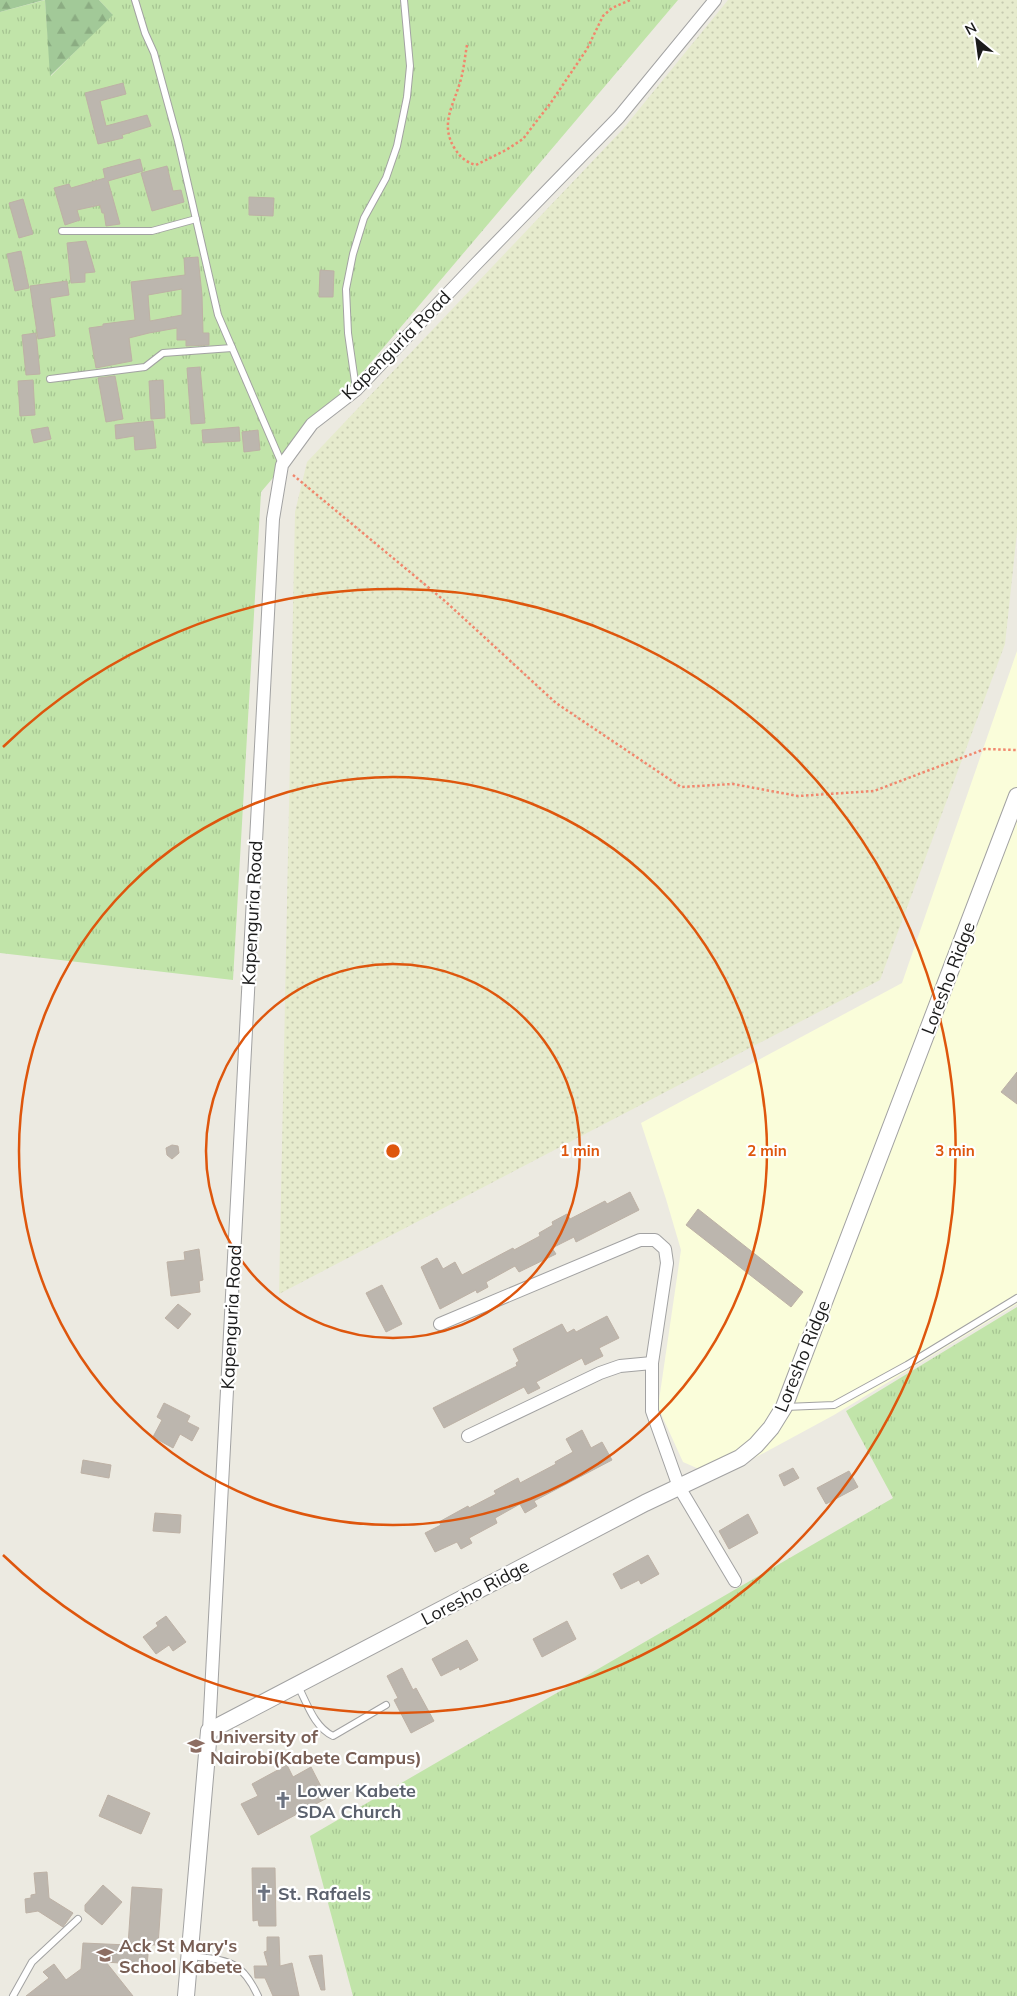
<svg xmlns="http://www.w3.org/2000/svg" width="1017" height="1996" font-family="Mulish,sans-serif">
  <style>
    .education { fill: #fafdda }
    .farmland { fill: url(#farmland-dots) }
    .grass { fill: url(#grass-tufts) }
    .forest { fill: url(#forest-firs) }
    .building { fill: #bcb6ae; stroke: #bdb1a5; fill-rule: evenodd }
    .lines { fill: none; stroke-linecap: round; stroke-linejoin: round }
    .service-casing { stroke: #a2a2a2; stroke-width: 8 }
    .minor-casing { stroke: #a2a2a2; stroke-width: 14 }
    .tertiary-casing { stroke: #a2a2a2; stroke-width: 18 }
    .path { stroke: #f1876d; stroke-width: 2.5; stroke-dasharray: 2.5 2.5; stroke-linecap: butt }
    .service { stroke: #fff; stroke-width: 6 }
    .minor { stroke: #fff; stroke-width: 12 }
    .tertiary { stroke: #fff; stroke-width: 16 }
    .ring { fill: none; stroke: #de560d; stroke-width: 2.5 }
    .labels { text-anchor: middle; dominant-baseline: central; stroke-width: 4.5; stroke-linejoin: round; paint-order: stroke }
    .street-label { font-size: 18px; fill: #1b1b1b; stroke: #fff }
    .education-label { font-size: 18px; font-weight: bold; fill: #785e54; stroke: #fff; text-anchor: start }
    .worship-label { font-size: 18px; font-weight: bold; fill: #5b616d; stroke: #fff; text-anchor: start }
    .centre { fill: #de560d; stroke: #fff; stroke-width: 2.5 }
    .ring-label { font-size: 15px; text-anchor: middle; font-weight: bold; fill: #de560d; stroke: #fff; stroke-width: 4.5; stroke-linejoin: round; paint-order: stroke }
  </style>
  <defs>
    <pattern id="farmland-dots" width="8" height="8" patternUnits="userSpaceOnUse" patternTransform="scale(1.25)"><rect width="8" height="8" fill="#e6ebcd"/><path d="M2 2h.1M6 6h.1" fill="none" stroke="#c5c9af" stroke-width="1.8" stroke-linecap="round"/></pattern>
    <pattern id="grass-tufts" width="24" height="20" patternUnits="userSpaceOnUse" patternTransform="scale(1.25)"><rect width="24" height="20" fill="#c1e4a9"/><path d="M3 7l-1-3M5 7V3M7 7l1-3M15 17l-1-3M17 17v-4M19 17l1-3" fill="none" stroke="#a5c391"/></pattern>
    <pattern id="forest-firs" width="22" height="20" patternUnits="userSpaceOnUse" patternTransform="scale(1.25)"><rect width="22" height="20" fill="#a2c998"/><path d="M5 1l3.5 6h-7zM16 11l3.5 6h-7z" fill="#8bac82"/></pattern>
  </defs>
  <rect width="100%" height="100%" fill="#eceae1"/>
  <!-- education -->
  <polygon class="education" points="1017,651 1017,1304 834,1415 710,1482 708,1473 683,1462 658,1407 681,1250 666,1199 641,1123 902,983"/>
  <!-- farmland -->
  <polygon class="farmland" points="728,0 1017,0 1017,532 1005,644 880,980 279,1294 295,512 307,462 623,129"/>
  <!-- grass -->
  <g class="grass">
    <polygon points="45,0 51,76 112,14 99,0 678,0 261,492 233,980 0,953 0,12"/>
    <polygon points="1017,1307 1017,1996 353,1996 310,1836 893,1498 846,1411"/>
  </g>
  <!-- forest -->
  <g class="forest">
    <polygon points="0,0 44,0 0,12"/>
    <polygon points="45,0 99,0 113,15 50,76"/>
  </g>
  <!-- building -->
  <g class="building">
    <polygon points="123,83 126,94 100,101 106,126 147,115 151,126 122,135 123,138 98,144 85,93"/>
    <polygon points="140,159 143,171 108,181 120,224 106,226 104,213 102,213 100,205 77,210 80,220 65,225 54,188 69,184 71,188 105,178 103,169"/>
    <polygon points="167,166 173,191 181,190 184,202 152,211 141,173"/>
    <polygon points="249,197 274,198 273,216 249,215"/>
    <polygon points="23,199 33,234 19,238 9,203"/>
    <polygon points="86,241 95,272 85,273 85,282 71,283 67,243"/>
    <polygon points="21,251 29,288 15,291 7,254"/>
    <path d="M198,257L202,295L203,333H209V345L186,346V340H177V328L149,333L129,338L132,361L96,368L89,328L103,326V324L135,320L131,282L185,275L184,258ZM182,289V315L150,321L148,295Z"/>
    <polygon points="320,270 334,271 333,297 319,297"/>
    <polygon points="67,281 69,295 50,298 55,336 38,339 30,286"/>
    <polygon points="36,333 40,374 26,375 22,335"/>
    <polygon points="200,367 205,423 191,424 187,368"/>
    <polygon points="115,376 123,419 106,422 98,378"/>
    <polygon points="33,380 35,415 20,416 18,381"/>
    <polygon points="163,380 165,418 151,419 149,381"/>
    <polygon points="153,421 156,448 135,450 134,436 116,439 115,425"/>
    <polygon points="48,427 51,439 34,443 31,430"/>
    <polygon points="239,427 240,441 203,443 202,430"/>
    <polygon points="258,430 260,450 244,452 242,432"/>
    <polygon points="1017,1072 1017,1104 1001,1092"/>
    <polygon points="172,1145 178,1146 179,1153 172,1159 167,1155 166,1148"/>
    <polygon points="630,1192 639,1210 576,1242 574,1237 552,1248 556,1254 519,1272 515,1266 486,1282 488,1287 477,1293 476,1290 440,1309 421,1267 437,1258 443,1269 455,1262 462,1275 513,1248 514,1250 540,1236 539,1233 553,1225 552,1222 567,1214 570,1219 605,1201 607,1204"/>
    <polygon points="698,1209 803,1292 791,1307 686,1225"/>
    <polygon points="199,1249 203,1280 199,1281 200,1292 171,1296 167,1262 185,1260 184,1252"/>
    <polygon points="382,1285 402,1324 386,1332 366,1293"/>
    <polygon points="178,1304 191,1314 178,1329 165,1318"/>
    <polygon points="607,1316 619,1338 599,1348 603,1356 585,1365 582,1358 536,1382 540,1388 528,1394 524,1387 444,1428 433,1408 517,1366 516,1363 519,1361 513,1349 562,1324 567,1333 574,1329 576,1332"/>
    <polygon points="164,1403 190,1416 187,1422 199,1428 192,1441 180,1434 173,1448 153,1437 162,1420 157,1417"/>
    <polygon points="582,1430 591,1448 602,1442 612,1460 534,1501 537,1506 525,1513 520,1504 495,1518 497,1523 469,1538 472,1543 461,1549 457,1542 435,1552 425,1533 441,1525 439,1522 468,1506 469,1508 496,1494 494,1491 518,1478 520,1483 556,1464 555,1462 573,1452 566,1439"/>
    <polygon points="83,1460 111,1465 109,1478 81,1473"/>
    <polygon points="793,1468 799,1478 784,1486 779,1475"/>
    <polygon points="849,1471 858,1487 826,1504 817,1488"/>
    <polygon points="155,1513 181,1515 180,1533 153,1531"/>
    <polygon points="748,1514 758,1533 729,1549 719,1531"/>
    <polygon points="648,1555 659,1574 641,1584 639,1580 621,1589 613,1574"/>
    <polygon points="166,1616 186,1642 173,1651 169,1645 156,1654 143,1637 158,1626 156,1623"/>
    <polygon points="567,1621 576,1639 542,1657 533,1639"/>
    <polygon points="467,1640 478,1660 460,1670 459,1667 441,1676 432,1659"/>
    <polygon points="402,1668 413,1690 416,1688 434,1721 411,1733 394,1700 398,1698 387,1676"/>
    <polygon points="287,1765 293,1777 311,1767 327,1798 258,1835 241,1804 258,1796 252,1784"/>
    <polygon points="108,1795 150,1813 141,1834 99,1816"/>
    <polygon points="252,1868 275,1868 276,1926 259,1926 258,1920 253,1921"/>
    <polygon points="47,1872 49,1898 73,1913 63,1927 38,1911 26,1913 25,1899 31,1898 31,1895 36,1894 34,1873"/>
    <polygon points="103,1885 122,1902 102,1925 85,1911 85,1905"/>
    <polygon points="132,1887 162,1889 158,1945 149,1945 147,1965 106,1962 133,1996 26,1996 49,1978 43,1972 54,1964 66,1980 81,1969 83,1943 128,1945"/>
    <polygon points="267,1937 279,1937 280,1966 292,1963 299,1996 273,1996 265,1978 255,1978 254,1966 268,1966 264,1952 267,1951"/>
    <polygon points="322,1955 325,1990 321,1990 309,1956"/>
  </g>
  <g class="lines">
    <!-- service casing -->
    <g class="service-casing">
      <g id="service">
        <polyline points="135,0 145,33 154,53 178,141 218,315 282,464"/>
        <polyline points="62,231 152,231 196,219"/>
        <polyline points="50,379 145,367 163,353 232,348"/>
        <polyline points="356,389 348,333 346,289 353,254 364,218 386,178 397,146 407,97 410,66 404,0"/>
        <polyline points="785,1407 834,1405 907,1365 1017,1298"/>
        <path d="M298,1686C307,1703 314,1727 333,1736L386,1705"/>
        <path d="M191,1956C227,1961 241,1959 258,1996"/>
        <polyline points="13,1996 32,1962 78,1919"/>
      </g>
    </g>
    <!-- minor casing -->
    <g class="minor-casing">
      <g id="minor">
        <polyline points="440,1324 640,1240 655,1240 665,1249 667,1263 652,1363 652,1411 679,1487 735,1581"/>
        <polyline points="468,1436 600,1373 620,1366 652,1363"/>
        <polyline points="209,1731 273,519 282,465 312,424 356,390 475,265 619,117 715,0"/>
      </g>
    </g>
    <!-- tertiary casing -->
    <g class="tertiary-casing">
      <polyline id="tertiary" points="186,1996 209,1731 645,1503 740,1458 756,1445 771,1428 784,1407 1017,796"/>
    </g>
    <!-- path -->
    <g class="path">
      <path d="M467,45C465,56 464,68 461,79C454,105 439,124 455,149C461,158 466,162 476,165L506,150L523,139L552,101L587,49L603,16L612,8L630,0"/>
      <polyline points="293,475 446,602 556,703 681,787 733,784 798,796 874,791 985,749 1017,750"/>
    </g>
    <!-- service -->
    <use href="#service" class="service"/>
    <!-- minor -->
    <use href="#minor" class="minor"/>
    <!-- tertiary -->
    <use href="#tertiary" class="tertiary"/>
  </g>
  <!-- distance rings -->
  <g class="ring">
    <circle cx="393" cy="1151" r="187"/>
    <circle cx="393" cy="1151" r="374"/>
    <path d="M3 747A562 562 0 1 1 3 1555"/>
  </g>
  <!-- icons -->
  <defs>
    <g id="school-bare" transform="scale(1.35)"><path d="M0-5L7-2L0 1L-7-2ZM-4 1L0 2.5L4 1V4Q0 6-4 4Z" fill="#8d6e63" stroke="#fff" stroke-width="2.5" paint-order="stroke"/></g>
    <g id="church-bare" transform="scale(1.35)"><path d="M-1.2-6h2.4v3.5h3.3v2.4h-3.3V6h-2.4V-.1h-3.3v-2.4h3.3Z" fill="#6b7280" stroke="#fff" stroke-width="2.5" paint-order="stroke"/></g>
  </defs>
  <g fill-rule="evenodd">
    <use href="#school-bare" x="196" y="1746"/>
    <use href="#church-bare" x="283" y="1800"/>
    <use href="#church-bare" x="264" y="1893"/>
    <use href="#school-bare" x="105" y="1955"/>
  </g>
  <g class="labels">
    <!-- street labels -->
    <g class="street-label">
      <text transform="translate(396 345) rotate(-45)">Kapenguria Road</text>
      <text transform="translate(252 913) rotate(-87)">Kapenguria Road</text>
      <text transform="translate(948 978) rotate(-69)">Loresho Ridge</text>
      <text transform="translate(231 1317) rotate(-87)">Kapenguria Road</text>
      <text transform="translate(802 1356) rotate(-68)">Loresho Ridge</text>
      <text transform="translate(475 1592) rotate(-28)">Loresho Ridge</text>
    </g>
    <!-- education labels -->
    <g class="education-label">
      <text x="210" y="1736">University of<tspan x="210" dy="21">Nairobi(Kabete Campus)</tspan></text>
      <text x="119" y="1945">Ack St Mary's<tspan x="119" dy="21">School Kabete</tspan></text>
    </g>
    <!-- worship labels -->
    <g class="worship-label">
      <text x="297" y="1790">Lower Kabete<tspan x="297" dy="21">SDA Church</tspan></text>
      <text x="278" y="1893">St. Rafaels</text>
    </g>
  </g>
  <circle cx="393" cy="1151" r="8" class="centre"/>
  <g class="ring-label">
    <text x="580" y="1156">1 min</text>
    <text x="767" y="1156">2 min</text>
    <text x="955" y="1156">3 min</text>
  </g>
  <!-- north arrow -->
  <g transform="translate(977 40) rotate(331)" stroke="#ffffff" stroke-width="4" paint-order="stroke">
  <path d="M0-4L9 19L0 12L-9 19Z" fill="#1b1b1b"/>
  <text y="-8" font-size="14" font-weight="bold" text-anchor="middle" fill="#1b1b1b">N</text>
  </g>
</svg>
